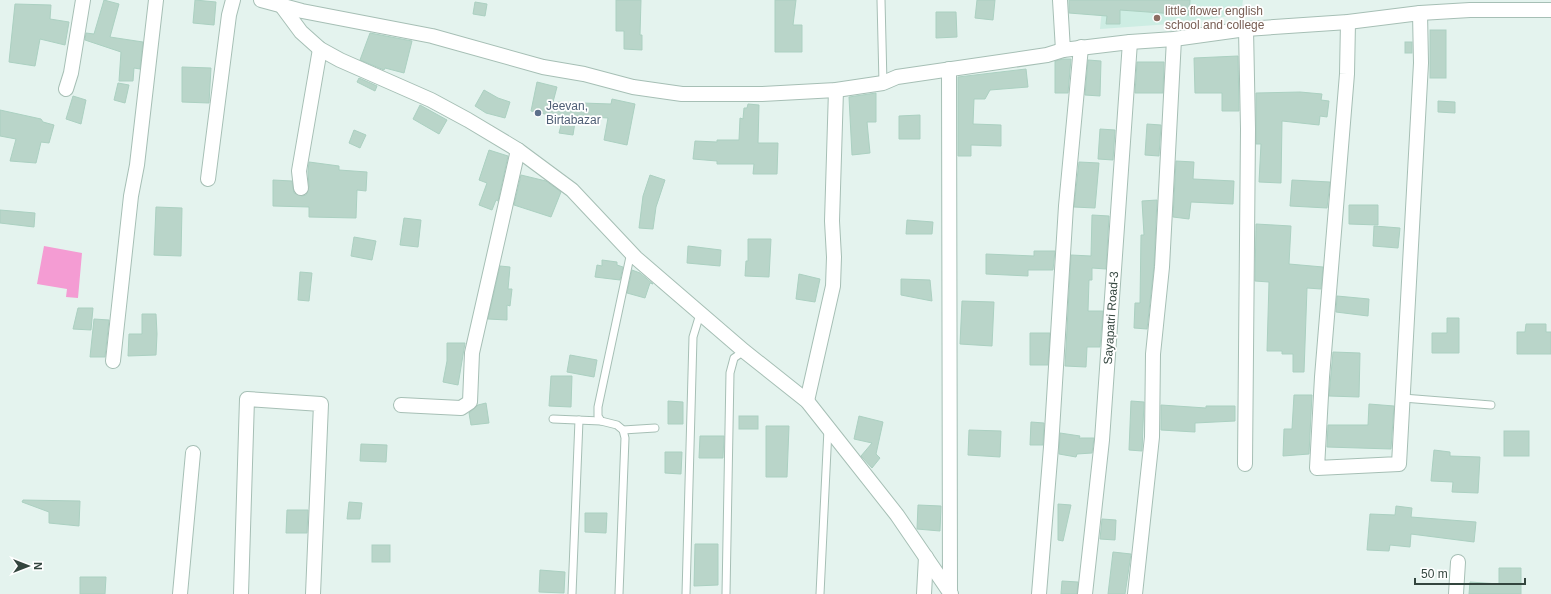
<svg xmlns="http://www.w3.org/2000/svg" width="1551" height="594" font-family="Arial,sans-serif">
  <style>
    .education { fill: #cdede3 }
    .water { fill: #f49cd3 }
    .building { fill: #b9d5c9; stroke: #abd0c1 }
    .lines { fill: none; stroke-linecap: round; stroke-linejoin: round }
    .lane-casing { stroke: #a6bfb5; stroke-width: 9 }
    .street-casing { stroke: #a6bfb5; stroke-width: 16 }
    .lane { stroke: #fff; stroke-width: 7 }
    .street { stroke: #fff; stroke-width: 14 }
    .education-dot { fill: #8d6e63; stroke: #fff; stroke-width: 1.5 }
    .service-dot { fill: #5c6f8a; stroke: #fff; stroke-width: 1.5 }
    .labels { text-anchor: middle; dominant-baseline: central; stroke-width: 3.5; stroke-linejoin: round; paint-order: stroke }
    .education-label { font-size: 12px; fill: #785e54; stroke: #fff; text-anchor: start }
    .service-label { font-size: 12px; fill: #4e5e75; stroke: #fff; text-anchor: start }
    .street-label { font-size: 12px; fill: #33453e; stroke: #fff }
  </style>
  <rect width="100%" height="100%" fill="#e4f3ee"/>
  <!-- education -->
  <polygon class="education" points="1103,0 1243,0 1241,14 1184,23 1100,29"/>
  <!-- water -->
  <polygon class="water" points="44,246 82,253 78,298 66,297 67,289 37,284"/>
  <!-- building -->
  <g class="building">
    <polygon points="104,0 119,4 110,37 143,42 140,69 134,68 133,81 119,81 121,52 85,40 86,33 94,34"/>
    <polygon points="195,0 216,2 214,25 193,23"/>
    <polygon points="616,0 641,0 640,35 642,35 642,50 624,49 624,31 616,31"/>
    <polygon points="775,0 796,0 793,25 802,25 802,52 775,52"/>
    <polygon points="977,0 995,0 993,20 975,18"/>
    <polygon points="1069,0 1190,0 1189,15 1120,10 1120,24 1106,24 1107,16 1069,13"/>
    <polygon points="475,2 487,4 485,16 473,14"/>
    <polygon points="15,4 51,5 50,19 69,22 65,45 40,39 35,66 9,62"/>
    <polygon points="936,12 956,12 957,37 936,38"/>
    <rect x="1430" y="30" width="16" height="48"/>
    <polygon points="370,33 412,41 404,73 385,68 384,70 360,60"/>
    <rect x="1405" y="42" width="7" height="11"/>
    <polygon points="1238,56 1239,111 1222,111 1222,93 1195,93 1194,58"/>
    <polygon points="1063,59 1071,59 1068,93 1055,93 1055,61"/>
    <polygon points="1088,60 1101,61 1100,96 1085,95"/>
    <polygon points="1137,62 1164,62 1163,93 1135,93"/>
    <polygon points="182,67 211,68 209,103 182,102"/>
    <polygon points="1026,69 1028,87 990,90 985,99 974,99 973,124 1001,125 1001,146 971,145 971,156 958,156 958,77"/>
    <polygon points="359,78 377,86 375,91 357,82"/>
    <polygon points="537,82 557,87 553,102 611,104 612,99 635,104 627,145 604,140 608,118 576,116 573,135 559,133 563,118 531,111"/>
    <polygon points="118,83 129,85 125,103 114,100"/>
    <polygon points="484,90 498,98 510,102 505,118 486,113 475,106"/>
    <polygon points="1300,92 1322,94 1321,100 1329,101 1327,117 1320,116 1319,125 1282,121 1281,183 1259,182 1261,144 1256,144 1256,93"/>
    <polygon points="876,93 876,122 867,122 870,153 852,155 849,97"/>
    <polygon points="73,96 86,100 81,124 66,119"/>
    <polygon points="1438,101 1455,102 1455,113 1438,112"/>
    <polygon points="748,104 759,105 758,143 778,143 777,174 753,174 754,164 717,164 717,161 693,159 695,141 717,142 717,140 739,140 740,118 743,119 744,108 747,108"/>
    <polygon points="420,105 447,120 439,134 413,119"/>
    <polygon points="0,110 41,119 43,122 54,125 49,143 41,142 36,163 10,161 16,139 0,136"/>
    <polygon points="920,115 920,139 899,139 899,116"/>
    <polygon points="1147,124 1161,125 1159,156 1145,155"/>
    <polygon points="1100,129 1115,130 1113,160 1098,159"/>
    <polygon points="354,130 366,135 360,148 349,143"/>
    <polygon points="489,150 508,156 498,201 496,200 492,210 479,205 487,183 479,180"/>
    <polygon points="1176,161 1194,162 1193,179 1234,181 1233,204 1191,202 1189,219 1173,217"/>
    <polygon points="309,162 339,166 339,170 367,172 366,191 357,190 356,218 309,217 309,207 273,206 273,180 292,181 294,193 302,196 306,195 309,187 308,171"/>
    <polygon points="1079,162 1099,163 1095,208 1074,207"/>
    <polygon points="521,175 546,181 561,192 551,217 514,205"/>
    <polygon points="650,175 665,180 656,207 653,229 639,228 643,196"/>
    <polygon points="1292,180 1330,182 1327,208 1290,206"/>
    <polygon points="1157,200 1154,266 1147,329 1134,328 1135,303 1140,303 1141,235 1144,235 1142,201"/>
    <polygon points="1349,205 1378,205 1378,225 1349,224"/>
    <polygon points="156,207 182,208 181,256 154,255"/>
    <polygon points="0,210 35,213 34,227 0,223"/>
    <polygon points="1092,215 1109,216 1106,269 1092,268 1092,280 1089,280 1088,311 1103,311 1100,347 1087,347 1086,367 1065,366 1071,255 1091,256"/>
    <polygon points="404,218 421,220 418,247 400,245"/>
    <polygon points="907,220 933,222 932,234 906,234"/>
    <polygon points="1256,224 1291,226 1289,264 1323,267 1321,289 1307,288 1304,372 1293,372 1293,354 1282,354 1282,351 1267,351 1269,282 1255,281"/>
    <polygon points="1374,226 1400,228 1398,248 1373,246"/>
    <polygon points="354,237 376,241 372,260 351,256"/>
    <polygon points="748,239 771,239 769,277 745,276 746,261 748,261"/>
    <polygon points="688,246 721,250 720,266 687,263"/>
    <polygon points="1034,251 1055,251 1053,270 1028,270 1028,276 986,274 986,254 1034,256"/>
    <polygon points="602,260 617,262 617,265 623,267 620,280 595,277 597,265 602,266"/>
    <polygon points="500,266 510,267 508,289 512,289 510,306 507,305 507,320 488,319"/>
    <polygon points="632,270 640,273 653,284 650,283 645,298 627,293"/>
    <polygon points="300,272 312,273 309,301 298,300"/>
    <polygon points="799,274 820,279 815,302 796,299"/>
    <polygon points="901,279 930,280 932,301 901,295"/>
    <polygon points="1337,296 1369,299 1368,316 1336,312"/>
    <polygon points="962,301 994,302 992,346 960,344"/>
    <polygon points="78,308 93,308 91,330 73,329"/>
    <polygon points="142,314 156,314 157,334 156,355 128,356 129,334 142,334"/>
    <polygon points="1447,318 1459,318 1459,353 1432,353 1432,333 1447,333"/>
    <polygon points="94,319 109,320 105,357 90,357"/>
    <polygon points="1526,324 1546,324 1546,332 1551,332 1551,354 1517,354 1517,332 1525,332"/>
    <polygon points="1030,333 1050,333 1048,365 1030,365"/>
    <polygon points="447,343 465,343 458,385 443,382 447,361"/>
    <polygon points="1333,352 1360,353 1359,397 1329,396"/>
    <polygon points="570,355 597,360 594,377 567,372"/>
    <polygon points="551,376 572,376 571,407 549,406"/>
    <polygon points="1294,395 1312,395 1309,454 1283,456 1284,429 1292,429"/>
    <polygon points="668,401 683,402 683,424 668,424"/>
    <polygon points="1131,401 1144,402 1142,451 1129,450"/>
    <polygon points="486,403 489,423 471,425 469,413 478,405"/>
    <polygon points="1369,404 1394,406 1391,449 1327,447 1328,425 1368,425"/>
    <polygon points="1161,405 1206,408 1206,406 1235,406 1235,421 1195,423 1195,432 1161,430"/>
    <rect x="739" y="416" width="19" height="13"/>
    <polygon points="859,416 883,422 876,454 880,458 872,468 861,456 872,443 854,439"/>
    <polygon points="1031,422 1044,423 1043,445 1030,445"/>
    <polygon points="766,426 789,426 787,477 766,477"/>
    <polygon points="969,430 1001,431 1000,457 968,455"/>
    <rect x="1504" y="431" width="25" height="25"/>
    <polygon points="1060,433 1080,436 1079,438 1094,438 1092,453 1077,454 1076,457 1059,454"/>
    <polygon points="700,436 724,436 723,458 699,458"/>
    <polygon points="361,444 387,445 386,462 360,461"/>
    <polygon points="1434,450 1450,452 1450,456 1480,457 1478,493 1452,492 1453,482 1431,481"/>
    <polygon points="665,452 682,452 681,474 665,473"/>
    <polygon points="23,500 80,501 79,526 49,523 49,512 22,502"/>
    <polygon points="349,502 362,503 360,519 347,519"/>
    <polygon points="1058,504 1071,505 1063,541 1058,540"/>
    <polygon points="918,505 941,506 940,531 917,529"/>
    <polygon points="1396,506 1412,508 1411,517 1476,522 1474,542 1411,534 1410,547 1390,545 1389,551 1367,550 1370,514 1395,515"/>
    <polygon points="287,510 308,510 307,533 286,533"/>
    <polygon points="585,513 607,513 606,533 585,532"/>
    <polygon points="1102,519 1116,520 1115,540 1100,539"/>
    <polygon points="695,544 718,544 718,585 694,586"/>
    <rect x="372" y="545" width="18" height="17"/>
    <polygon points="1113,552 1131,554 1125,594 1108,594"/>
    <polygon points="1499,568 1521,568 1521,594 1469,594 1470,582 1499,584"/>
    <polygon points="540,570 565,572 564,593 539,592"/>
    <polygon points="80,577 106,577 105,594 80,594"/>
    <polygon points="1062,581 1078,582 1077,594 1061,594"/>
  </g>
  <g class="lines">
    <!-- lane casing -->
    <g class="lane-casing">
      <g id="lane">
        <polyline points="881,0 883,83"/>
        <polyline points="1403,398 1491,405"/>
        <polyline points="553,419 601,421"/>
        <polyline points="623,430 655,428"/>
        <polyline points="572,594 579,420"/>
        <polyline points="619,594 625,438 623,430 617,425 601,421 598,416 598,407 631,252"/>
        <polyline points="686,594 693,337 700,314"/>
        <polyline points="726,594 730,373 734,358 744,351"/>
        <polyline points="820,594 828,429"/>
      </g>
    </g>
    <!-- street casing -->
    <g class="street-casing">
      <g id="street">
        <polyline points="261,0 302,11 432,36 543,67 584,74 633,87 682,94 762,94 836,90 883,83 897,77 1047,55 1063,50"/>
        <polyline points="1060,0 1063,50 1130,42 1174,39 1246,29 1348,22 1420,13 1470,10 1551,10"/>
        <polyline points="281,5 301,32 320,49 340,60 431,100 468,120 518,150 572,190 636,258 744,351 807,401 897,515 951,594"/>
        <polyline points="1348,22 1347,74 1322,377 1317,468 1399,464 1421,63 1420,13"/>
        <polyline points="949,69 950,593"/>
        <polyline points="66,89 71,73 83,0"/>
        <polyline points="208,179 229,15 233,0"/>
        <polyline points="301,188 299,171 320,49"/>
        <polyline points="113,361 131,196 137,165 156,0"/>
        <polyline points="807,401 833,286 834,257 832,221 836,90"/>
        <polyline points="401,405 461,408 470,402 472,353 518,150"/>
        <polyline points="1245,464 1248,129 1246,29"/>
        <polyline points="180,594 193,453"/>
        <polyline points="241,594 247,399 321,404 313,594"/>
        <polyline points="924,594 926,557"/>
        <polyline points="1039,594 1051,447 1066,206 1081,47"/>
        <polyline points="1085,594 1102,440 1130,42"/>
        <polyline points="1135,594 1152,437 1153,354 1162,267 1174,39"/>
        <polyline points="1456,594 1458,562"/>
      </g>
    </g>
    <!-- lane -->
    <use href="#lane" class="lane"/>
    <!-- street -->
    <use href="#street" class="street"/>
  </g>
  <!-- markers -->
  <circle class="education-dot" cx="1157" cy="18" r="4"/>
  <circle class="service-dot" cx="538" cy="113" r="4"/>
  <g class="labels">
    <!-- education labels -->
    <g class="education-label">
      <text x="1165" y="11">little flower english<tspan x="1165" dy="14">school and college</tspan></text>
    </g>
    <!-- service labels -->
    <g class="service-label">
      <text x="546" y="106">Jeevan,<tspan x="546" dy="14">Birtabazar</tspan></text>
    </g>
    <!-- street labels -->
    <g class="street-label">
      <text transform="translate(1111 318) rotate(-86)">Sayapatri Road-3</text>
    </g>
  </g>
  <!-- north arrow -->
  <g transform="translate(28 566) rotate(90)" stroke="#ffffff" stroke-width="3" paint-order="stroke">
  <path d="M0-3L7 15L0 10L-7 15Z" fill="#33453e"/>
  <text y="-6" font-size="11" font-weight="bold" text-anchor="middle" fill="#33453e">N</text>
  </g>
  <!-- scale -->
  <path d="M1415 578v6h110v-6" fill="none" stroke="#33453e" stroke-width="2"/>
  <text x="1421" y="578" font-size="12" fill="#33453e" stroke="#ffffff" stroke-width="3" paint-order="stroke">50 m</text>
</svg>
